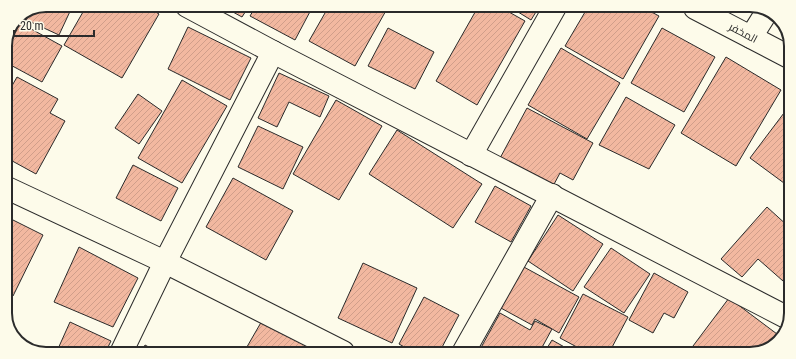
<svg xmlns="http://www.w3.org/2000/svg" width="796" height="359" font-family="'Roboto Condensed',Cairo,sans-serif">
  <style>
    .building { fill: url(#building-hatch); stroke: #2b2b2b }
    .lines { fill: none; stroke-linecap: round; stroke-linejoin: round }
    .street-casing { stroke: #2b2b2b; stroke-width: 24 }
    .secondary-casing { stroke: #2b2b2b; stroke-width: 24 }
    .street { stroke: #fdfbea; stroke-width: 22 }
    .secondary { stroke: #fdfbea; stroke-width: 22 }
    .labels { text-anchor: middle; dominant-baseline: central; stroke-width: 3; stroke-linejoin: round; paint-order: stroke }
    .street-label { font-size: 11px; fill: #2b2b2b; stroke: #fdfbea }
    .rim { fill: none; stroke: #2b2b2b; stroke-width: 2 }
  </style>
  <defs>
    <pattern id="building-hatch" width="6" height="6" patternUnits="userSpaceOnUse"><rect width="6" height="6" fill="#f2b8a0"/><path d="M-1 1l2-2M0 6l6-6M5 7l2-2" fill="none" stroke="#d09e8a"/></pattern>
  </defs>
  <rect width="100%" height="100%" fill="#fdfbea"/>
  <!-- building -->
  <g class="building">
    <polygon points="46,5 73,5 59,35 18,16"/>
    <polygon points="87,5 100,11 104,5 144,5 159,14 122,78 64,45"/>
    <polygon points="222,6 249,6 242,17"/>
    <polygon points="256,6 313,6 295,40 250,16"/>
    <polygon points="329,6 388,7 355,66 309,41"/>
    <polygon points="478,7 500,7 525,21 477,105 436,81"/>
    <polygon points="510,7 539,7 531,20"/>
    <polygon points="588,7 644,8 659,16 623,79 565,46"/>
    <polygon points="15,20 62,46 42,82 5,62 5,43"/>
    <polygon points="188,27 251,58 230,100 168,69"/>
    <polygon points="388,28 434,52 415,89 368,66"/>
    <polygon points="662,28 715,57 684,112 631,83"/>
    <polygon points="561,48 620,83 587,139 528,105"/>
    <polygon points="726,57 781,90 736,166 681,133"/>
    <polygon points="279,73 329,96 320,117 289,102 277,127 258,118"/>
    <polygon points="17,77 58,99 50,113 65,121 36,174 5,157 5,98"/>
    <polygon points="182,80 227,106 182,183 138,158"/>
    <polygon points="138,94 162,111 139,144 115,128"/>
    <polygon points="626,97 675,125 649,169 599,145"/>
    <polygon points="336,100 382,126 339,200 293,174"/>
    <polygon points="790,105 789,184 788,186 750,158"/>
    <polygon points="527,108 593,143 573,180 560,173 552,188 499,160"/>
    <polygon points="258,126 303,147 283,189 238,167"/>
    <polygon points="397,130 482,184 453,228 369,174"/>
    <polygon points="133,165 178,188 161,221 116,198"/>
    <polygon points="233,178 293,211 266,260 206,227"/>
    <polygon points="495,186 531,206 511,242 475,222"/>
    <polygon points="767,207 789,227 788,274 783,281 758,259 742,277 721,259"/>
    <polygon points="558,215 603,244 573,291 528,261"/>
    <polygon points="5,216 43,235 13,296 5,292"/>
    <polygon points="79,247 138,278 113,327 54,302"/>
    <polygon points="611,248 650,274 624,313 584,287"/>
    <polygon points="363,263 417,288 392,343 338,318"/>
    <polygon points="522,266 579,297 559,333 535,319 532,325 499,307"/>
    <polygon points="654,273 688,292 674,318 664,313 653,333 629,320"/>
    <polygon points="583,294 628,317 609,353 588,353 560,338"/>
    <polygon points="424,297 459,315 439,353 415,353 399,344"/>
    <polygon points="729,298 781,337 773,347 751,354 687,354"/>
    <polygon points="500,313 530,330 535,321 552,329 539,353 478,353"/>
    <polygon points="263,319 306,344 301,352 244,352"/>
    <polygon points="70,322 111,341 106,351 57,351"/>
    <polygon points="552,340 575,353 544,353"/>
    <polygon points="145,345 156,351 142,351"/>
  </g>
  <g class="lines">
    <!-- street casing -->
    <g class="street-casing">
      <g id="street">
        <polyline points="187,6 273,52 788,318"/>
        <polyline points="751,37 768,10"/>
        <polyline points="471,155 555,7"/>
        <polyline points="5,187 165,262 343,352"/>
        <polyline points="122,351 165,262 273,52"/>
        <polyline points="463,353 552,195"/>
      </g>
    </g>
    <!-- secondary casing -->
    <g class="secondary-casing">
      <polyline id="secondary" points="695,8 791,58"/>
    </g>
    <!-- street -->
    <use href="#street" class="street"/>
    <!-- secondary -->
    <use href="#secondary" class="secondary"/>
  </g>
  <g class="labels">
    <!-- street labels -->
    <g class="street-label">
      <text transform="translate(743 33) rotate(28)">المخفر</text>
    </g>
  </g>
  <!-- crop -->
  <path d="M0 0H796V359H0ZM46 12H750A34 34 0 0 1 784 46V313A34 34 0 0 1 750 347H46A34 34 0 0 1 12 313V46A34 34 0 0 1 46 12Z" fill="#fdfbea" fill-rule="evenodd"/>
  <path class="rim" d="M46 12H750A34 34 0 0 1 784 46V313A34 34 0 0 1 750 347H46A34 34 0 0 1 12 313V46A34 34 0 0 1 46 12Z"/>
  <!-- scale -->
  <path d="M14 30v6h80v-6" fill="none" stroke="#2b2b2b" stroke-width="2"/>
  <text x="20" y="30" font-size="12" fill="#2b2b2b" stroke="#fdfbea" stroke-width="3" paint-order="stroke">20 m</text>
</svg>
